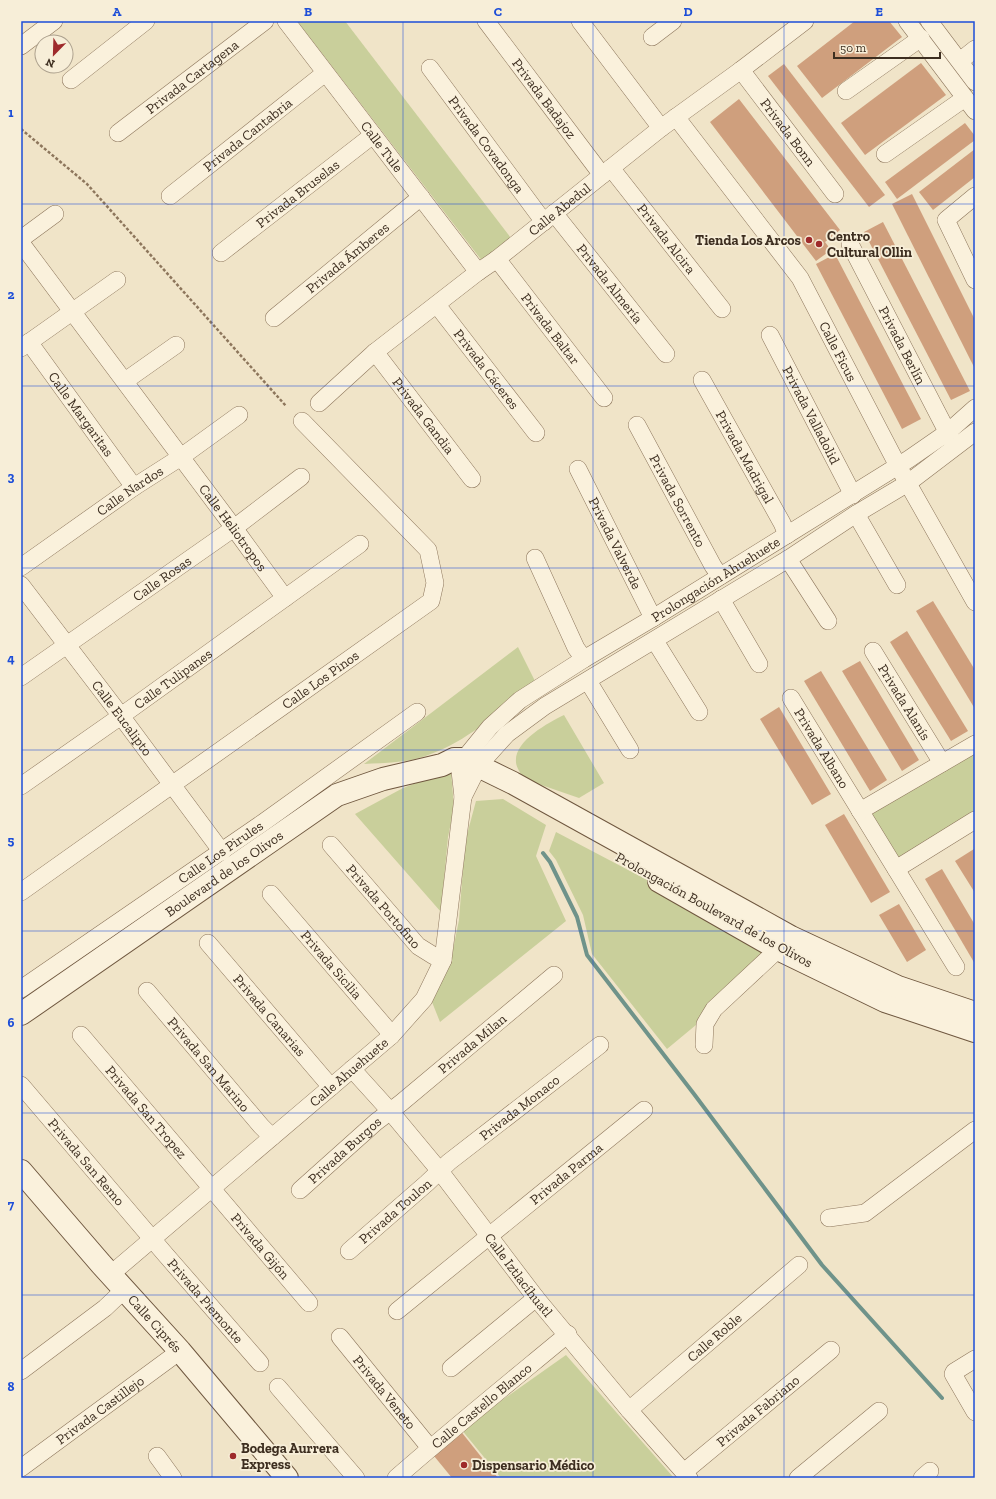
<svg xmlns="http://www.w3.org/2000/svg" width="996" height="1499" font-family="'Zilla Slab',serif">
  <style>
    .green { fill: #c9cf9b }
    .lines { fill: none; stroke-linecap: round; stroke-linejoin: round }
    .stream { stroke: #6f938a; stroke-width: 4 }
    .building { fill: #cf9f7d }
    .street-casing { stroke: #8d765c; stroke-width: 18 }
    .secondary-casing { stroke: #6f573f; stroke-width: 24 }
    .path { stroke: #8d765c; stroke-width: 2.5; stroke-dasharray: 3 2; stroke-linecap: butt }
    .street { stroke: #faf1dc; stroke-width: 17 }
    .secondary { stroke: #faf1dc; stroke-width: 22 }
    .grid { fill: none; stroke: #1d4ed8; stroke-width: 1; stroke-opacity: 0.55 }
    .poi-dot { fill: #9e2a2b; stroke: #f7eed8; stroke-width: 1.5 }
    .labels { text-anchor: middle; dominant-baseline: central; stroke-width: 3.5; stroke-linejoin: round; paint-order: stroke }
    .street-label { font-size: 14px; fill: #3d2e20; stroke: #f7eed8 }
    .poi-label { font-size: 14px; font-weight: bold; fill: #3d2e20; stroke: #f7eed8; text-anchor: start }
    .neatline { fill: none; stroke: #1d4ed8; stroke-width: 1.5 }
    .grid-label { font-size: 13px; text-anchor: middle; font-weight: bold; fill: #1d4ed8 }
  </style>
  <rect width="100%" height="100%" fill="#f0e4c8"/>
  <!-- green -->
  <g class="green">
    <polygon points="297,21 345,21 517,246 486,266"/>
    <path d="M518,647L535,681C499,712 466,744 419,758C401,763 382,763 364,764Z"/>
    <path d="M564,715L604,783L579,798L524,779C521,774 516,767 516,762C514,741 548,723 564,715Z"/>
    <polygon points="975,744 975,818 897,869 861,811"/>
    <polygon points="451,770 454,808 448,837 441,912 355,814 403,788"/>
    <polygon points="503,799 546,825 536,856 566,921 440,1022 432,1002 450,964 459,920 465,842 476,801"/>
    <polygon points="556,832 784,952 667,1049 592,954 583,915 556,860 549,851"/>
    <polygon points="566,1355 674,1478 501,1478 461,1429"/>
  </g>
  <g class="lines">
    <!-- stream -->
    <polyline class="stream" points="543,853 550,862 577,917 587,955 694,1094 822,1265 942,1398"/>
  </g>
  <!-- building -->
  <g class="building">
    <polygon points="855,21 889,21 902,37 822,98 797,66"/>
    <polygon points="921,63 946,95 865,155 841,123"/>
    <polygon points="784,64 885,195 869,207 768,76"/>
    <polygon points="739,99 840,230 825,242 831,250 816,261 710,122"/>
    <polygon points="965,123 975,136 975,140 897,199 885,182"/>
    <polygon points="975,149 975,177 933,210 919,192"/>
    <polygon points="912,194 975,320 975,369 892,204"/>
    <polygon points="883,222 970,391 951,400 864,232"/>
    <polygon points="835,254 921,419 902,429 816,264"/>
    <polygon points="933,601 975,670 975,709 916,611"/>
    <polygon points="907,631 968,731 951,741 890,642"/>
    <polygon points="860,661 919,760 902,771 842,671"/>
    <polygon points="821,671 887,780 870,791 804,681"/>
    <polygon points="779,707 831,794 812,805 760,719"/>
    <polygon points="844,814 890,892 871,903 825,825"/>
    <polygon points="974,849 975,850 975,893 955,861"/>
    <polygon points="942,869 975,925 975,964 925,879"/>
    <polygon points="899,904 926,950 907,962 879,915"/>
    <polygon points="459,1429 498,1478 452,1478 430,1451"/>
  </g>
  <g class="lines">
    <!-- street casing -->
    <g class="street-casing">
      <g id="street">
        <path id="s1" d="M286,21L478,272"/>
        <path id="s2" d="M486,21L602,175"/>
        <polyline points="580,21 661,128"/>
        <polyline points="907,21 975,111"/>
        <polyline points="929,21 975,82"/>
        <polyline points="652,37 673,21"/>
        <polyline points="21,46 54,21"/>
        <polyline points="960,61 975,49"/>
        <path id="s3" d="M430,68L544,222"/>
        <path id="s4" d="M741,70L835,194"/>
        <polyline points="71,80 146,21"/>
        <polyline points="846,91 921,38"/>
        <path id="s5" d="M676,117L800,278L898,466L975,602"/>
        <path id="s6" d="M118,133L265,21"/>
        <polyline points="885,154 965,98"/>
        <path id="s7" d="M611,168L722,309"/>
        <path id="s8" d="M170,196L325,73"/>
        <polyline points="975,196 946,220 975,280"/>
        <path id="s9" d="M554,213L666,354"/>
        <polyline points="21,239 55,214"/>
        <path id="s10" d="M21,243L234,528L285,598"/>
        <path id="s11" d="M850,244L953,443"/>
        <path id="s12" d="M221,253L373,135"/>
        <path id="s13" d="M497,259L604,398"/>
        <path id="s14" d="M437,305L536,433"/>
        <path id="s15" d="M274,318L421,197"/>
        <path id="s16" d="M770,335L853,495"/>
        <path id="s17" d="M29,342L134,487"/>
        <polyline points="21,348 117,280"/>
        <path id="s18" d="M375,352L472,479"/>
        <path id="s19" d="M702,380L782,523L787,535"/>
        <polyline points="125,381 176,345"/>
        <path id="s20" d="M319,403L375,352L478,272L497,259L661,128L741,70L805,21"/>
        <path id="s21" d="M637,425L713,566L720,576"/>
        <path id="s22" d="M578,469L653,618"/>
        <polyline points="856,514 897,585"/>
        <polyline points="535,558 576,648 584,659"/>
        <polyline points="788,559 828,621"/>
        <path id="s23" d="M21,567L134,487L181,457L239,415"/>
        <path id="s24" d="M21,585L121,716L222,852"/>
        <polyline points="721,599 759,664"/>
        <polyline points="655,641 699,712"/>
        <path id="s25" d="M873,651L942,763"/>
        <path id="s26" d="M21,677L234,528L301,477"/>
        <polyline points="588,681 630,750"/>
        <path id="s27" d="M791,698L956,967"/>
        <path id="s28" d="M21,786L121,716L360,544"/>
        <polyline points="463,797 479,765 507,734 545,706 788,559 856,514 908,483 975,432"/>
        <polyline points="860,811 975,744"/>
        <path id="s29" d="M331,845L418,946L434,956L443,960"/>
        <polyline points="896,869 975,820"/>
        <path id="s30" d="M21,892L431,601L435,583L428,550L302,421"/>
        <path id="s31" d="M271,894L387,1029L391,1036"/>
        <path id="s32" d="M208,943L331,1087"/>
        <path id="s33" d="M21,989L264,822L417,712"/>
        <path id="s34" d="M147,991L261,1126L272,1137"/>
        <path id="s35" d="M81,1035L309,1303"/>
        <polyline points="704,1045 705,1024 714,1009 787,941"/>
        <path id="s36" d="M352,1069L390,1111L439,1170L536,1298L629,1410L689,1478"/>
        <path id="s37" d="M21,1085L165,1254L260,1363"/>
        <path id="s38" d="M300,1190L376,1122L401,1103L554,975"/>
        <polyline points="829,1218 865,1213 975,1130"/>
        <path id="s39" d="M349,1251L427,1183L449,1162L600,1045"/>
        <path id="s40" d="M111,1274L391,1036L424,999L443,960L463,797L460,771L464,759L490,727L520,700L584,659L653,618L909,459L948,432L975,408"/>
        <path id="s41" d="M397,1311L644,1110"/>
        <path id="s42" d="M340,1337L430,1448"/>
        <polyline points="975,1359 954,1372 953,1374 975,1412"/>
        <polyline points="451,1368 536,1298"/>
        <polyline points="21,1371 105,1308 124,1290"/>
        <polyline points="278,1387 356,1478"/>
        <path id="s43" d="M629,1410L799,1265"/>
        <polyline points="157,1456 173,1478"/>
        <path id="s44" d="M21,1468L180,1351"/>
        <path id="s45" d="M684,1472L831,1350"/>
        <path id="s46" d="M396,1478C452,1429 510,1382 568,1334"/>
        <polyline points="798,1478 879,1411"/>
        <polyline points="922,1478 930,1471"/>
      </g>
    </g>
    <!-- secondary casing -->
    <g class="secondary-casing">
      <g id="secondary">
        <polyline points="659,881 780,950 885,1001 975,1031"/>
        <path id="s47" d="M21,1014L337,795L383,779L442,765L454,759H464L513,783L791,937L898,987L975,1013"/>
        <path id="s48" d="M21,1171L101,1264L180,1351L287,1478"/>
      </g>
    </g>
    <!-- path -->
    <polyline class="path" points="21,129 87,184 286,406"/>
    <!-- street -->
    <use href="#street" class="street"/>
    <!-- secondary -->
    <use href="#secondary" class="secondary"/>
  </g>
  <!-- grid -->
  <path class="grid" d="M212,21V1478M403,21V1478M593,21V1478M784,21V1478M21,204H975M21,386H975M21,568H975M21,750H975M21,931H975M21,1113H975M21,1295H975"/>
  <!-- markers -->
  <g class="poi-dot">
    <circle cx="809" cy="240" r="4"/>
    <circle cx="819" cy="244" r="4"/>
    <circle cx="233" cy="1456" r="4"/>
    <circle cx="464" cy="1465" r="4"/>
  </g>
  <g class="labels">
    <!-- street labels -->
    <g class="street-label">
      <text stroke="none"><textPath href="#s6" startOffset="93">Privada Cartagena</textPath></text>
      <text stroke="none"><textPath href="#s2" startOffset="97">Privada Badajoz</textPath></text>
      <text stroke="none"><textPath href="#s4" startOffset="78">Privada Bonn</textPath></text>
      <text stroke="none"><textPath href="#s8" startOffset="99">Privada Cantabria</textPath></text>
      <text stroke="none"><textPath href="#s3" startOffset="95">Privada Covadonga</textPath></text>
      <text stroke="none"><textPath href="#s1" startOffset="158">Calle Tule</textPath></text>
      <text stroke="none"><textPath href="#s12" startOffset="97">Privada Bruselas</textPath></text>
      <text stroke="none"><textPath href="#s20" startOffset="309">Calle Abedul</textPath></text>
      <text stroke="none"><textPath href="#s7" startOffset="90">Privada Alcira</textPath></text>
      <text stroke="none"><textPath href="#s15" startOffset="95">Privada Ámberes</textPath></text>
      <text stroke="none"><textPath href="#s9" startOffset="90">Privada Almería</textPath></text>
      <text stroke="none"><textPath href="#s13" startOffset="88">Privada Baltar</textPath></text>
      <text stroke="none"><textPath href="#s11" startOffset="114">Privada Berlín</textPath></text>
      <text stroke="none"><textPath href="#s5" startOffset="286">Calle Ficus</textPath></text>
      <text stroke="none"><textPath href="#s14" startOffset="81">Privada Cáceres</textPath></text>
      <text stroke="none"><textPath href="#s17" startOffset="89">Calle Margaritas</textPath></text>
      <text stroke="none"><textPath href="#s16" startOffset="90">Privada Valladolid</textPath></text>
      <text stroke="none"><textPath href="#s18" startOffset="80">Privada Gandia</textPath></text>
      <text stroke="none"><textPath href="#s19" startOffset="88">Privada Madrigal</textPath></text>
      <text stroke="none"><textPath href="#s23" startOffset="133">Calle Nardos</textPath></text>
      <text stroke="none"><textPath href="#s21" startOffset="86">Privada Sorrento</textPath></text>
      <text stroke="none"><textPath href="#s10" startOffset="355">Calle Heliotropos</textPath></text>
      <text stroke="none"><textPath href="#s22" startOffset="83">Privada Valverde</textPath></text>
      <text stroke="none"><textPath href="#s26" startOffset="172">Calle Rosas</textPath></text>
      <text stroke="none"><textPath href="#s40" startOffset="975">Prolongación Ahuehuete</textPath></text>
      <text stroke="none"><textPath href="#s28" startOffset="186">Calle Tulipanes</textPath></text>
      <text stroke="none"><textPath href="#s30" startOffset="367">Calle Los Pinos</textPath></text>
      <text stroke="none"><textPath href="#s25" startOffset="60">Privada Alanís</textPath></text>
      <text stroke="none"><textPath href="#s24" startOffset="167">Calle Eucalipto</textPath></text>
      <text stroke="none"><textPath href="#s27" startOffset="59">Privada Albano</textPath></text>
      <text stroke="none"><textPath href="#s33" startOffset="242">Calle Los Pirules</textPath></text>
      <text stroke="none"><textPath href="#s47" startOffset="247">Boulevard de los Olivos</textPath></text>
      <text stroke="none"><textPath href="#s29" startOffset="81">Privada Portofino</textPath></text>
      <text transform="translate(714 910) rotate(29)">Prolongación Boulevard de los Olivos</text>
      <text stroke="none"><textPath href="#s31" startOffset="93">Privada Sicilia</textPath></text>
      <text stroke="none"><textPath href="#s32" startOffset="95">Privada Canarias</textPath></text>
      <text stroke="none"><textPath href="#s38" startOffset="226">Privada Milan</textPath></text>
      <text stroke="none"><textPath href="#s34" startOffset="96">Privada San Marino</textPath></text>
      <text stroke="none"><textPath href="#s40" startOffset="312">Calle Ahuehuete</textPath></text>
      <text stroke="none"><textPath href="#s39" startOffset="223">Privada Monaco</textPath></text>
      <text stroke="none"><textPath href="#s35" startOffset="101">Privada San Tropez</textPath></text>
      <text stroke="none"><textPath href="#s38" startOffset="60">Privada Burgos</textPath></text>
      <text stroke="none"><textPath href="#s37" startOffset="101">Privada San Remo</textPath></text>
      <text stroke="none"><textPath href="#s41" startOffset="218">Privada Parma</textPath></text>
      <text stroke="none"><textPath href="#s39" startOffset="61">Privada Toulon</textPath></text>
      <text stroke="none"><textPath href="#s35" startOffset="277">Privada Gijón</textPath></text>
      <text stroke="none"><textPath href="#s36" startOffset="265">Calle Iztlacíhuatl</textPath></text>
      <text stroke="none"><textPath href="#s37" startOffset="284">Privada Piemonte</textPath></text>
      <text stroke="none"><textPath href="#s48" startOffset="203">Calle Ciprés</textPath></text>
      <text stroke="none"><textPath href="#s43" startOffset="112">Calle Roble</textPath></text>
      <text stroke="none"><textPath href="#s42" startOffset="71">Privada Veneto</textPath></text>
      <text stroke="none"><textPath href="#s46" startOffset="112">Calle Castello Blanco</textPath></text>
      <text stroke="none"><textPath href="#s44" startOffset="98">Privada Castillejo</textPath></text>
      <text stroke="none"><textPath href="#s45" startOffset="96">Privada Fabriano</textPath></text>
    </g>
    <!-- poi labels -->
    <g class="poi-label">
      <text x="827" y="236">Centro<tspan x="827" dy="16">Cultural Ollin</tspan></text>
      <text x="801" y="240" text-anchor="end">Tienda Los Arcos</text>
      <text x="241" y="1448">Bodega Aurrera<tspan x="241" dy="16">Express</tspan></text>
      <text x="472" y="1465">Dispensario Médico</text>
    </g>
  </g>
  <!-- border -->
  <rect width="996" height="1499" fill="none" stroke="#f7eed8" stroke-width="44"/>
  <!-- north arrow -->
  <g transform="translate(54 54) rotate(203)"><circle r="19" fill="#f7eed8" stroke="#ada18e"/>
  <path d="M0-3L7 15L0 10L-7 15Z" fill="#9e2a2b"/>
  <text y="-6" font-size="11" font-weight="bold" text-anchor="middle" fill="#3d2e20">N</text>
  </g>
  <!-- scale -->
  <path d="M834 52v6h106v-6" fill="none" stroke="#3d2e20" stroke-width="2"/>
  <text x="840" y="52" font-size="12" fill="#3d2e20" stroke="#f7eed8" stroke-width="3" paint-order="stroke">50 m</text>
  <rect x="22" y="22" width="952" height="1455" class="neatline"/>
  <g class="grid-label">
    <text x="117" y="16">A</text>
    <text x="308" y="16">B</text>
    <text x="498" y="16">C</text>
    <text x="688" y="16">D</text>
    <text x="879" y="16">E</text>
    <text x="11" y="117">1</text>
    <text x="11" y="299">2</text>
    <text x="11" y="481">3</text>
    <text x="11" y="663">4</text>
    <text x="11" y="845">5</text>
    <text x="11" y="1027">6</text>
    <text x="11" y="1209">7</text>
    <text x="11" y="1391">8</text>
  </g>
</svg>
